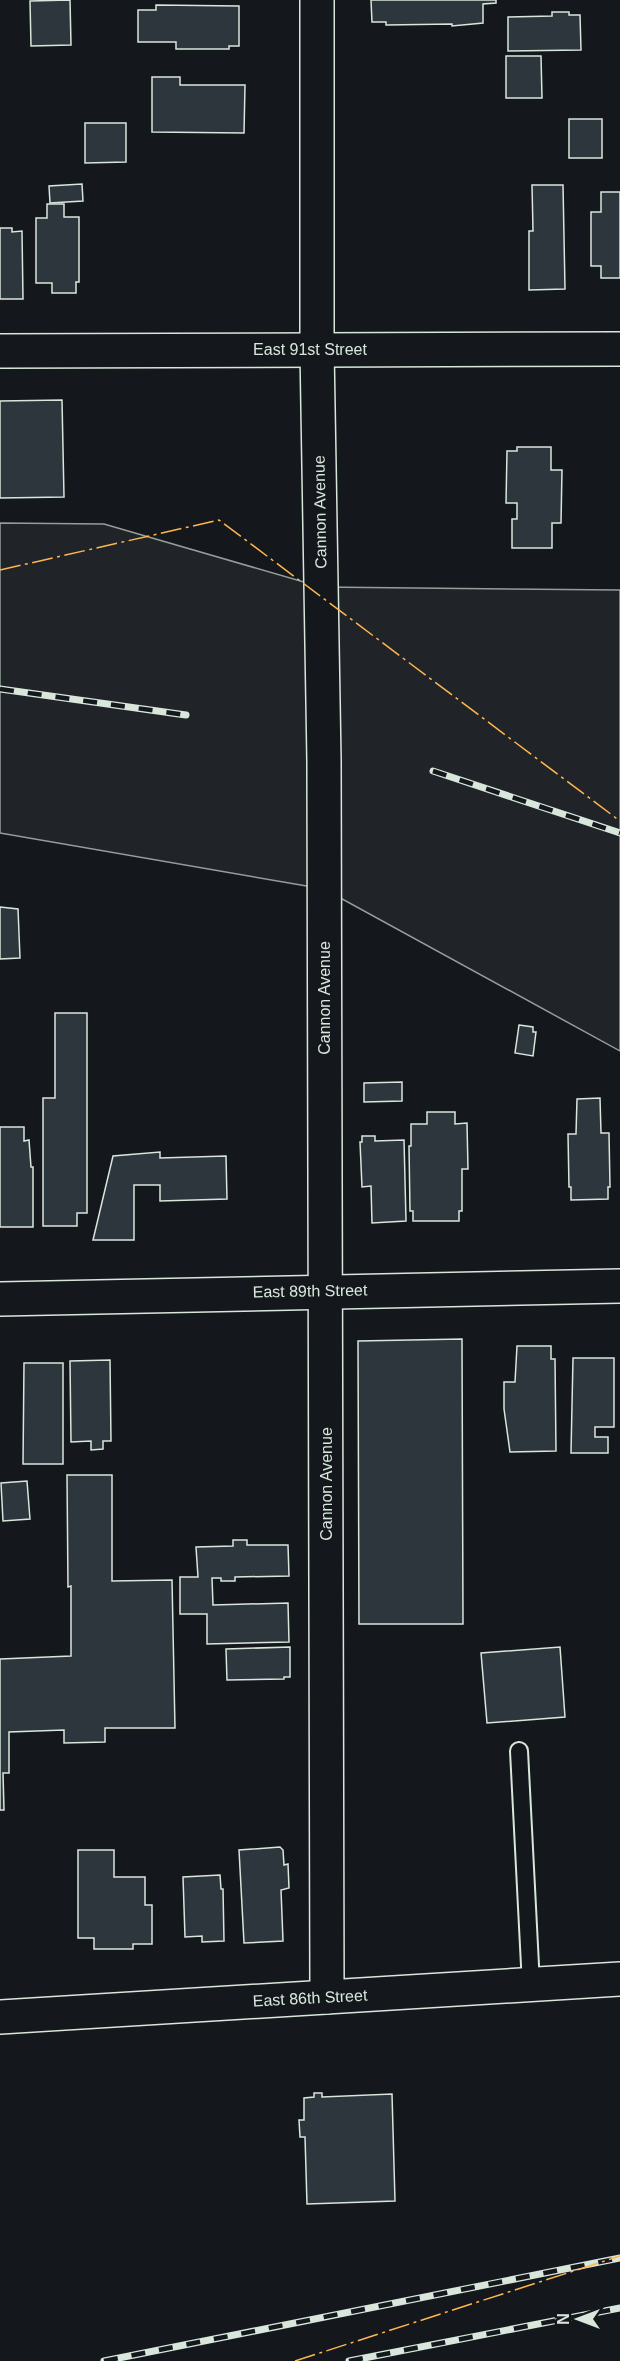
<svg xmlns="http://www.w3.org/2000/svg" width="620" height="2361" font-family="Arial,sans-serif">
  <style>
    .green { fill: #202428; stroke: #939e99; stroke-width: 1.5 }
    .building { fill: #2c363c; stroke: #d8e6dc; stroke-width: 1.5 }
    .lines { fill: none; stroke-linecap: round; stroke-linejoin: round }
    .service-casing { stroke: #d8e6dc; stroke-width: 20 }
    .minor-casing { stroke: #d8e6dc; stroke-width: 36 }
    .service { stroke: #14181c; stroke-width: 16 }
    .minor { stroke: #14181c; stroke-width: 33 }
    .rail-casing { stroke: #d8e6dc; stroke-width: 7 }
    .rail { stroke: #14181c; stroke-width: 4.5; stroke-dasharray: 14; stroke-linecap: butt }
    .power { stroke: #ffb74d; stroke-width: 1.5; stroke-dasharray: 21 4.5 3 4.5; stroke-linecap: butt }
    .labels { text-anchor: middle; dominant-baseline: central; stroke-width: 4.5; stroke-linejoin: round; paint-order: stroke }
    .street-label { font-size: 16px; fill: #d8e6dc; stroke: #14181c }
  </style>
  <rect width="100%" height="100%" fill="#14181c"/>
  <!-- green -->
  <polygon class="green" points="0,523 104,524 321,587 620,590 620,1051 324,889 0,833"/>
  <!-- building -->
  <g class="building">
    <polygon points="70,0 71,45 31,46 30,1"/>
    <polygon points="371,0 496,0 496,3 483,4 483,23 452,26 452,24 386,25 386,22 372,22"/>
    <polygon points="156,5 239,6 239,46 229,46 229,49 176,49 176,42 138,42 138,10 156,10"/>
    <polygon points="552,12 569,12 569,15 580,15 581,50 508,51 508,17 552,16"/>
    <polygon points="506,56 541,56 542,98 506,98"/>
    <polygon points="152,77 180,77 180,85 245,85 244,133 152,132"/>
    <rect x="569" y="119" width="33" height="39"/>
    <polygon points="85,123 126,123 126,162 85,163"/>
    <polygon points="82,184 83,201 50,203 49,186"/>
    <polygon points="532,185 563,185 565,289 529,290 529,231 533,231"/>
    <polygon points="601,192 620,192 620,278 601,278 601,266 591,266 591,212 601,212"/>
    <polygon points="47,204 64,204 64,217 79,217 79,282 76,282 76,293 52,293 52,283 36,283 36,218 47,218"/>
    <polygon points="0,228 12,228 12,232 22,231 23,299 0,299"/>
    <polygon points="62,400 64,497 0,498 0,401"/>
    <polygon points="517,447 551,447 551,470 562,470 561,523 552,523 552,548 512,548 512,519 517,519 517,503 506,503 507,451 517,451"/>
    <polygon points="0,907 18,909 20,958 0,959"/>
    <polygon points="55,1013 87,1013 87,1213 77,1213 77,1226 43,1226 43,1098 55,1098"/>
    <polygon points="519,1025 533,1027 533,1032 536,1032 533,1056 515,1053"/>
    <polygon points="402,1082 402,1101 364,1102 364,1083"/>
    <polygon points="600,1098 601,1133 609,1133 610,1187 608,1187 608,1199 571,1200 571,1187 569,1187 568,1134 576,1134 577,1099"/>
    <polygon points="427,1112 455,1112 455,1124 467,1123 468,1169 462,1169 462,1211 459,1211 459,1221 413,1221 413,1211 410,1211 409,1146 411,1146 411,1124 427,1124"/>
    <polygon points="0,1127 24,1127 24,1141 29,1140 31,1167 33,1167 33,1227 0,1227"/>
    <polygon points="362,1136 375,1136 375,1141 404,1140 406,1221 372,1223 371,1186 362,1187 360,1142 362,1142"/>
    <polygon points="160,1152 160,1158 226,1156 227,1199 160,1201 160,1185 134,1185 134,1240 93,1240 113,1156"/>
    <polygon points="462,1339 463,1624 359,1624 358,1341"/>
    <polygon points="517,1346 551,1346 551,1359 555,1359 556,1451 510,1452 504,1409 504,1382 515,1382"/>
    <polygon points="573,1358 614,1358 614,1427 595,1427 595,1437 608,1437 608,1453 571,1453"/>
    <polygon points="110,1360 111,1441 103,1441 103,1449 91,1450 91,1441 71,1442 70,1361"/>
    <polygon points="24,1363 63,1363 63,1464 23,1464"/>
    <polygon points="67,1475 112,1475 112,1581 172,1580 175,1728 105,1728 105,1742 64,1743 64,1730 9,1732 9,1773 3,1773 4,1810 0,1810 0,1659 71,1656 71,1586 68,1587"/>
    <polygon points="27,1481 30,1519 3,1521 1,1483"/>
    <polygon points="233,1540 247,1540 247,1545 288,1545 289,1576 235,1577 235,1581 221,1581 221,1578 212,1578 213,1605 288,1603 289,1642 207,1644 207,1614 180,1614 180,1577 198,1577 196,1547 233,1546"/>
    <polygon points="290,1647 290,1677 284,1677 284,1679 227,1680 226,1649"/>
    <polygon points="560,1647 565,1717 487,1723 481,1653"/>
    <polygon points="280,1847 283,1850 284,1865 288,1864 289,1888 281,1890 283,1941 244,1943 239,1850"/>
    <polygon points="78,1850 114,1850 114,1877 145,1877 145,1905 152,1905 152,1944 133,1944 133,1949 94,1949 94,1938 78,1938"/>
    <polygon points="220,1875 221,1889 223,1889 224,1941 202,1942 202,1936 185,1937 183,1877"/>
    <polygon points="314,2093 322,2093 322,2097 392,2094 395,2201 307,2204 305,2137 300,2137 299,2120 304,2120 304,2098 314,2097"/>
  </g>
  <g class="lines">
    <!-- service casing -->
    <g class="service-casing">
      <polyline id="service" points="519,1751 531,1985"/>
    </g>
    <!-- minor casing -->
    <g class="minor-casing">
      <g id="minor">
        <polyline points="317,0 317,349 324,761 327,1997"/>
        <polyline points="0,351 620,349"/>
        <polyline points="0,1299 620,1286"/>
        <polyline points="0,2017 620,1979"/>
      </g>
    </g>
    <!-- service -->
    <use href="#service" class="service"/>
    <!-- minor -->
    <use href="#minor" class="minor"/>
    <!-- rail casing -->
    <g class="rail-casing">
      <g id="rail">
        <polyline points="0,689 186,715"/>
        <polyline points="433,771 620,833"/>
        <polyline points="104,2361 620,2258"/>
        <polyline points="349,2361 620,2308"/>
      </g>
    </g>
    <!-- rail -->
    <use href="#rail" class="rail"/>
    <!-- power -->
    <g class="power">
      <polyline points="0,570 219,520 620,821"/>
      <polyline points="295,2361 620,2256"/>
    </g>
  </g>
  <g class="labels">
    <!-- street labels -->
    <g class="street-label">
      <text x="310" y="349">East 91st Street</text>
      <text transform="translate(320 512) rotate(-91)">Cannon Avenue</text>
      <text transform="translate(324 998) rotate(-90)">Cannon Avenue</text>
      <text transform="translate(310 1291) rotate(-1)">East 89th Street</text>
      <text transform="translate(326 1484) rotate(-90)">Cannon Avenue</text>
      <text transform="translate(310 1998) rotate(-3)">East 86th Street</text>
    </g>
  </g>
  <!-- north arrow -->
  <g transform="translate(578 2319) rotate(270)" stroke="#14181c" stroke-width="4.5" paint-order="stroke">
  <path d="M0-4.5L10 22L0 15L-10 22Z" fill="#d8e6dc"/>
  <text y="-9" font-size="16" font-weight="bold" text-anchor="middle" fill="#d8e6dc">N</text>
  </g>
</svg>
